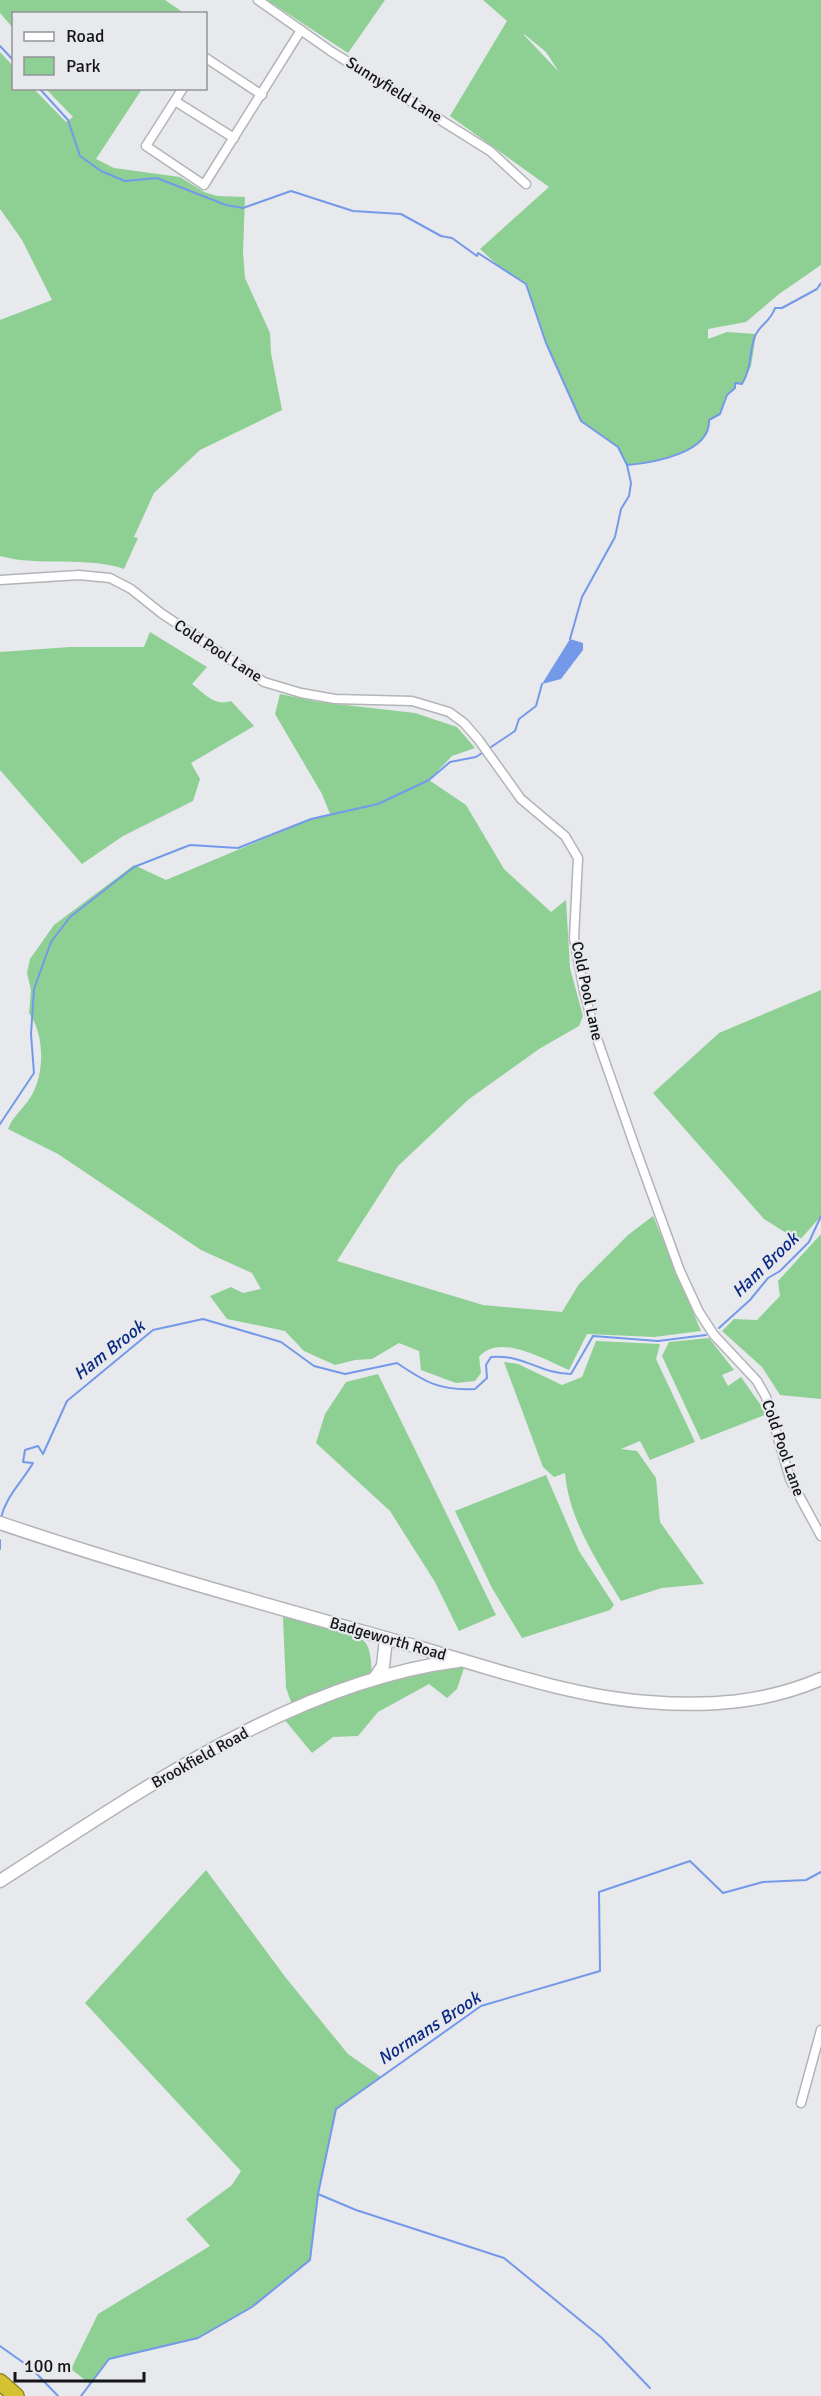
<svg xmlns="http://www.w3.org/2000/svg" width="821" height="2396" font-family="Signika,sans-serif">
  <style>
    .green { fill: #8ecf93; fill-rule: evenodd }
    .water { fill: #7499e9 }
    .lines { fill: none; stroke-linecap: round; stroke-linejoin: round }
    .stream { stroke: #7499e9; stroke-width: 2 }
    .street-casing { stroke: #b3b4b8; stroke-width: 11 }
    .secondary-casing { stroke: #b3b4b8; stroke-width: 15 }
    .highway-casing { stroke: #928527; stroke-width: 18 }
    .street { stroke: #fff; stroke-width: 8 }
    .secondary { stroke: #fff; stroke-width: 12 }
    .highway { stroke: #d5c230; stroke-width: 15 }
    .labels { text-anchor: middle; dominant-baseline: central; stroke-width: 4.5; stroke-linejoin: round; paint-order: stroke }
    .street-label { font-size: 16px; fill: #151517; stroke: #e7e9ed }
    .water-label { font-size: 18px; font-style: italic; fill: #0b2a85; stroke: #e7e9ed }
  </style>
  <rect width="100%" height="100%" fill="#e7e9ed"/>
  <!-- green -->
  <g class="green">
    <polygon points="0,0 165,0 184,13 14,14 13,28 0,13"/>
    <polygon points="267,0 385,0 348,53"/>
    <path d="M483,0H821V265L779,294L746,322L708,329V339L727,332L756,334L751,366L742,384L735,383V388L727,395L720,414L709,420C710,455 653,463 627,465L618,447L581,421L546,343L526,284L503,270L480,249L549,187L450,116L507,21ZM524,34L546,52L559,72L524,35Z"/>
    <path d="M0,52L13,66L14,88L34,89L66,122L73,117L46,89H142L96,159L114,168L180,177L204,192L217,196L245,197L243,252L245,278L270,333L271,353L282,410L200,450L154,493L134,537L138,538L124,569C89,556 39,567 0,556V320L52,300L22,240L0,209Z"/>
    <path d="M150,632L207,667L192,684C204,693 214,707 231,701L254,726L191,763L200,779L193,801L123,836L82,864L0,770V652L70,647H144Z"/>
    <path d="M280,694L319,702L415,713L457,727L475,748L452,756L429,780L466,805L504,869L551,912L566,900L570,968L583,1016L579,1026L539,1049L469,1099L398,1166L337,1261L483,1305L562,1312L579,1284L628,1235L653,1216L701,1331L654,1337L587,1334L569,1370C545,1360 499,1332 479,1357L481,1373L475,1381L456,1383L421,1370L419,1351L399,1343L372,1359L355,1360L335,1365L304,1351L285,1331L227,1319L210,1296L231,1287L243,1293L261,1289L252,1273L201,1250L58,1154L8,1129C13,1116 22,1110 30,1098C45,1075 45,1035 29,1013L31,990L27,973L30,959L54,925L134,865L166,880L311,819L330,814L322,794L275,714Z"/>
    <polygon points="821,990 821,1216 799,1241 764,1219 653,1093 719,1033"/>
    <polygon points="821,1234 821,1399 780,1395 762,1367 722,1331 734,1319 757,1320 780,1296 778,1281"/>
    <polygon points="709,1338 734,1370 722,1375 728,1386 741,1377 767,1414 701,1440 662,1356 669,1342"/>
    <path d="M596,1341L660,1344L656,1359L695,1442L650,1460L640,1441L621,1449L637,1451L656,1478L660,1522L704,1584L662,1588L621,1601C597,1561 569,1520 565,1473L554,1477L543,1467L504,1362L518,1364L562,1385L582,1377Z"/>
    <polygon points="378,1374 496,1615 459,1631 435,1582 390,1511 316,1443 325,1414 346,1382"/>
    <polygon points="546,1475 579,1551 614,1605 610,1610 522,1638 492,1588 455,1511"/>
    <path d="M283,1617C300,1621 361,1630 367,1645C372,1655 371,1671 373,1682L444,1668H464L457,1689L447,1698L429,1684L378,1712L358,1736L333,1737L312,1753L284,1719L295,1713L286,1688Z"/>
    <polygon points="206,1870 286,1978 348,2054 381,2077 336,2110 318,2194 310,2260 252,2307 198,2338 109,2359 90,2384 71,2369 98,2314 210,2246 186,2219 232,2185 241,2171 85,2003"/>
  </g>
  <!-- water -->
  <polygon class="water" points="570,639 583,643 583,650 561,679 542,684"/>
  <g class="lines">
    <!-- stream -->
    <g class="stream">
      <polyline points="0,46 14,61"/>
      <polyline points="39,88 68,120 80,156 101,171 125,181 157,178 226,205 243,208 291,191 353,211 401,214 441,236 452,238 477,256 478,253 526,284 546,343 581,421 618,447 627,465 631,483 629,496 621,509 615,537 582,597 570,639"/>
      <path d="M627,465C652,463 711,453 709,420L720,414L727,395L735,388V383L742,384C753,366 749,346 756,334C761,324 771,321 775,308H782L817,289L821,283"/>
      <polyline points="0,1124 34,1073 31,1034 34,989 51,942 70,917 134,867 190,845 238,848 311,819 378,804 429,780 450,762 476,757 515,731 519,719 536,706 542,684"/>
      <polyline points="719,1328 750,1300 768,1278 780,1271 809,1242 821,1216"/>
      <path d="M1,1518C6,1496 22,1482 33,1463L23,1462L25,1450L38,1446L43,1454L67,1401L153,1330L203,1319L281,1342L314,1366L345,1374L397,1363C425,1382 440,1391 475,1389L487,1378L486,1365L491,1357C523,1354 541,1374 571,1374L593,1336L658,1341L706,1335"/>
      <polyline points="0,1540 0,1549"/>
      <polyline points="318,2194 356,2210 504,2258 602,2338 650,2388"/>
      <polyline points="0,2346 31,2368 58,2396"/>
      <polyline points="81,2396 109,2359 198,2338 252,2307 310,2260 318,2194 336,2109 481,2006 600,1971 599,1892 690,1861 723,1893 763,1882 806,1880 821,1872"/>
    </g>
    <!-- street casing -->
    <g class="street-casing">
      <g id="street">
        <polyline points="258,0 332,52 490,151 526,184"/>
        <polyline points="206,58 262,95"/>
        <polyline points="183,88 146,146 204,185 301,30"/>
        <polyline points="175,101 234,138"/>
        <polyline points="0,580 79,575 110,578 131,589 161,613 264,682 301,693 335,699 412,701 449,712 464,723 478,739 521,799 565,836 578,858 574,938 584,991 595,1033 636,1150 680,1271 699,1312 714,1335 757,1381 766,1397 790,1479 821,1536"/>
        <polyline points="801,2103 821,2030"/>
      </g>
    </g>
    <!-- secondary casing -->
    <g class="secondary-casing">
      <g id="secondary">
        <path d="M0,1523C136,1569 275,1607 414,1646C487,1667 572,1697 648,1702C708,1707 765,1703 821,1679"/>
        <polyline points="375,1678 383,1666 386,1639"/>
        <path d="M0,1881C138,1793 292,1682 458,1661"/>
      </g>
    </g>
    <!-- highway casing -->
    <g class="highway-casing">
      <polyline id="highway" points="0,2382 16,2396"/>
    </g>
    <!-- street -->
    <use href="#street" class="street"/>
    <!-- secondary -->
    <use href="#secondary" class="secondary"/>
    <!-- highway -->
    <use href="#highway" class="highway"/>
  </g>
  <g class="labels">
    <!-- street labels -->
    <g class="street-label">
      <text transform="translate(394 90) rotate(32)">Sunnyfield Lane</text>
      <text transform="translate(218 651) rotate(33)">Cold Pool Lane</text>
      <text transform="translate(587 991) rotate(78)">Cold Pool Lane</text>
      <text transform="translate(783 1448) rotate(71)">Cold Pool Lane</text>
      <text transform="translate(388 1639) rotate(16)">Badgeworth Road</text>
      <text transform="translate(200 1758) rotate(-29)">Brookfield Road</text>
    </g>
    <!-- water labels -->
    <g class="water-label">
      <text transform="translate(765 1265) rotate(-44)">Ham Brook</text>
      <text transform="translate(109 1350) rotate(-38)">Ham Brook</text>
      <text transform="translate(429 2028) rotate(-33)">Normans Brook</text>
    </g>
  </g>
  <!-- legend -->
  <rect x="12" y="12" width="195" height="78" fill="#e7e9ed" stroke="#939497" stroke-width="1.5"/>
  <rect x="24" y="32" width="30" height="9" fill="#ffffff" stroke="#939497" stroke-width="1.5"/>
  <text x="66" y="42" font-size="18" fill="#151517">Road</text>
  <rect x="24" y="57" width="30" height="18" fill="#8ecf93" stroke="#939497" stroke-width="1.5"/>
  <text x="66" y="72" font-size="18" fill="#151517">Park</text>
  <!-- scale -->
  <path d="M15 2372v9h129v-9" fill="none" stroke="#151517" stroke-width="3"/>
  <text x="24" y="2372" font-size="18" fill="#151517" stroke="#e7e9ed" stroke-width="4.5" paint-order="stroke">100 m</text>
</svg>
